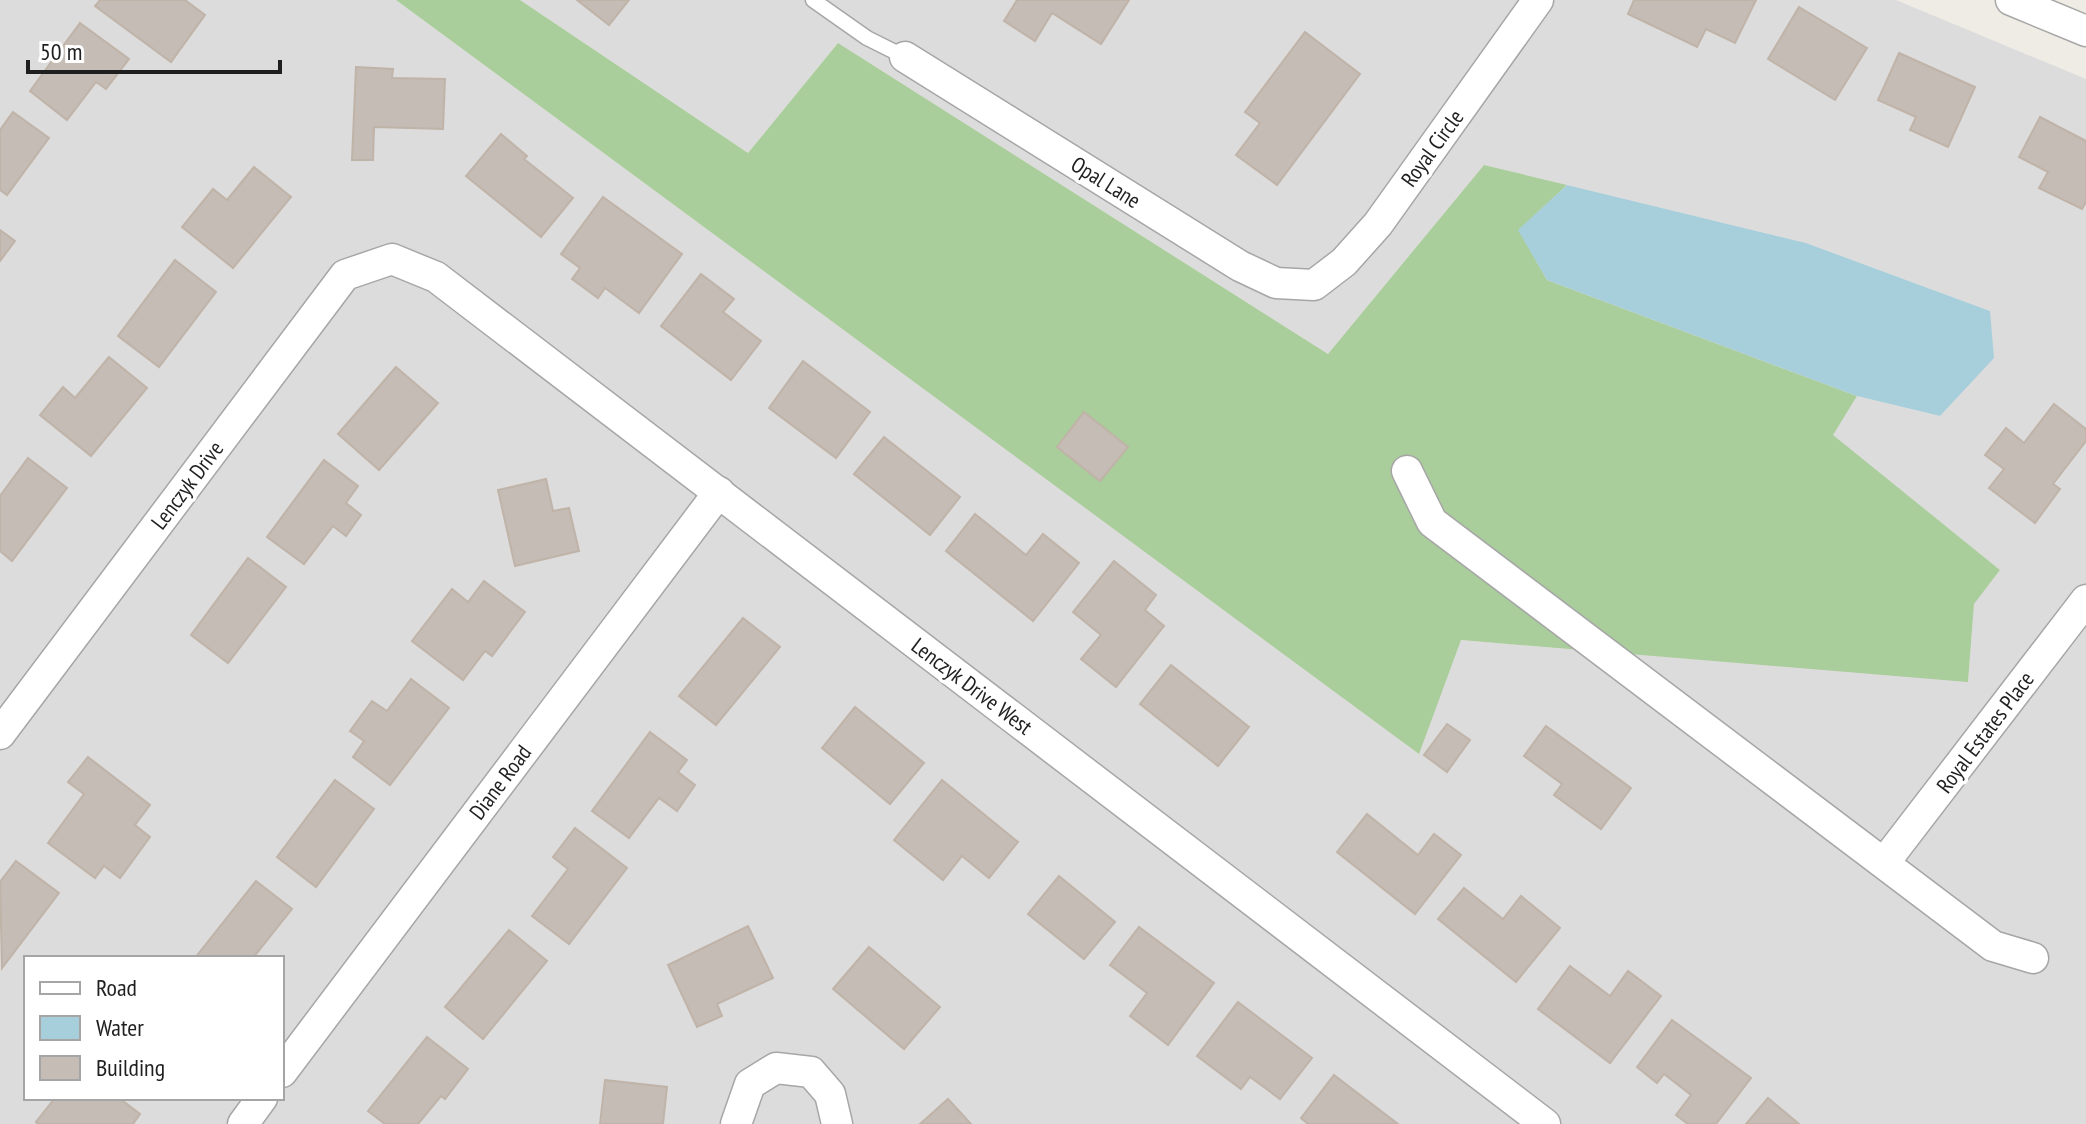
<svg xmlns="http://www.w3.org/2000/svg" width="2086" height="1124" font-family="'PT Sans Narrow',sans-serif">
  <style>
    .residential { fill: #dddcdc; fill-rule: evenodd }
    .forest { fill: #a9cd9b }
    .water { fill: #a7cedb }
    .building { fill: #c4bcb5; stroke: #c0b3a8; stroke-width: 2 }
    .lines { fill: none; stroke-linecap: round; stroke-linejoin: round }
    .service-casing { stroke: #a6a6a6; stroke-width: 17 }
    .minor-casing { stroke: #a6a6a6; stroke-width: 33 }
    .service { stroke: #fff; stroke-width: 14 }
    .minor { stroke: #fff; stroke-width: 30 }
    .labels { text-anchor: middle; dominant-baseline: central; stroke-width: 7; stroke-linejoin: round; paint-order: stroke }
    .street-label { font-size: 22px; fill: #1f1f1f; stroke: #fff }
  </style>
  <rect width="100%" height="100%" fill="#efece5"/>
  <!-- residential -->
  <path class="residential" d="M0,0H396L1418,753L1460,640L1968,681L1974,603L2000,570L1832,435L1857,396L1940,416L1990,311L1806,243L1484,165L1328,354L838,43L748,153L520,0H1896L2086,79V1124H0ZM26,958H282V1098H26Z"/>
  <!-- forest -->
  <polygon class="forest" points="396,0 520,0 748,153 838,43 1328,354 1484,165 1567,185 1519,230 1547,280 1857,396 1833,435 2000,570 1974,604 1968,682 1461,640 1419,754"/>
  <!-- water -->
  <polygon class="water" points="1567,185 1806,243 1990,311 1994,358 1940,416 1857,396 1547,280 1518,230"/>
  <!-- building -->
  <g class="building">
    <polygon points="100,0 185,0 205,15 171,62 95,6"/>
    <polygon points="577,0 629,0 609,25"/>
    <polygon points="1017,0 1129,0 1101,44 1052,13 1035,41 1004,21"/>
    <polygon points="1634,0 1756,0 1735,43 1706,29 1697,47 1628,14"/>
    <polygon points="1799,7 1867,48 1835,100 1768,59"/>
    <polygon points="80,23 129,59 106,89 96,82 67,120 30,91"/>
    <polygon points="1305,32 1360,74 1277,185 1236,155 1260,123 1245,112"/>
    <polygon points="1899,53 1975,87 1948,147 1910,130 1916,117 1878,100"/>
    <polygon points="356,67 393,69 392,78 445,79 443,129 374,127 373,160 352,160"/>
    <polygon points="13,112 49,138 7,195 0,190 0,130"/>
    <polygon points="2040,117 2086,141 2086,202 2082,209 2039,188 2048,172 2019,157"/>
    <polygon points="501,134 527,156 524,159 573,198 541,237 466,176"/>
    <polygon points="254,167 291,197 233,268 182,227 213,189 227,200"/>
    <polygon points="603,197 682,254 639,313 605,288 598,298 572,279 580,268 561,254"/>
    <polygon points="0,230 15,241 0,261"/>
    <polygon points="175,260 216,292 159,367 118,336"/>
    <polygon points="701,274 734,299 723,312 761,341 731,380 661,326"/>
    <polygon points="109,357 147,388 91,456 40,415 63,387 75,398"/>
    <polygon points="803,361 870,412 836,458 769,408"/>
    <polygon points="396,367 438,403 379,470 338,434"/>
    <polygon points="2054,404 2086,429 2086,441 2053,484 2060,489 2035,523 1989,488 2004,469 1985,455 2006,428 2024,443"/>
    <polygon points="1084,412 1128,447 1100,481 1057,447"/>
    <polygon points="884,437 960,497 930,535 854,474"/>
    <polygon points="28,458 67,488 12,561 0,551 0,496"/>
    <polygon points="324,460 358,486 346,503 361,515 346,536 333,526 304,564 267,537"/>
    <polygon points="546,479 553,511 569,508 579,551 515,566 498,490"/>
    <polygon points="975,514 1026,555 1043,534 1079,563 1033,621 946,551"/>
    <polygon points="248,558 286,587 228,663 191,635"/>
    <polygon points="1114,561 1156,595 1145,610 1164,626 1116,687 1081,659 1101,635 1073,612"/>
    <polygon points="484,581 525,612 492,656 485,651 463,680 412,641 452,589 468,602"/>
    <polygon points="743,618 780,647 716,725 679,696"/>
    <polygon points="1171,665 1249,727 1218,766 1140,704"/>
    <polygon points="411,679 449,708 390,785 353,757 364,741 350,731 372,701 387,711"/>
    <polygon points="855,707 924,763 890,804 822,748"/>
    <polygon points="1447,724 1470,740 1447,772 1424,755"/>
    <polygon points="1546,726 1631,788 1601,829 1554,795 1562,784 1524,756"/>
    <polygon points="650,732 687,760 678,772 695,785 677,811 659,798 629,838 592,811"/>
    <polygon points="88,757 150,805 135,825 150,837 120,878 104,866 95,878 48,843 84,794 68,782"/>
    <polygon points="335,780 374,809 316,887 277,857"/>
    <polygon points="942,780 1018,842 989,878 962,856 943,880 894,840"/>
    <polygon points="1367,814 1418,855 1434,834 1461,855 1415,914 1337,852"/>
    <polygon points="575,828 627,868 569,944 532,916 568,869 553,857"/>
    <polygon points="16,861 59,893 2,968 0,882"/>
    <polygon points="1059,876 1115,922 1084,959 1028,914"/>
    <polygon points="256,881 292,909 253,958 195,958"/>
    <polygon points="1464,888 1503,919 1521,896 1560,928 1516,982 1438,919"/>
    <polygon points="748,926 773,978 717,1004 722,1016 697,1027 668,965"/>
    <polygon points="1139,927 1214,983 1168,1045 1130,1016 1147,993 1110,965"/>
    <polygon points="509,930 547,961 483,1039 445,1007"/>
    <polygon points="869,947 940,1007 904,1049 833,989"/>
    <polygon points="1570,966 1610,996 1628,971 1661,996 1610,1063 1538,1009"/>
    <polygon points="1238,1002 1312,1058 1280,1099 1250,1077 1241,1089 1197,1056"/>
    <polygon points="1672,1020 1751,1078 1716,1124 1688,1124 1676,1115 1691,1095 1664,1074 1657,1083 1637,1067"/>
    <polygon points="427,1037 468,1069 445,1099 441,1096 418,1124 385,1124 368,1111"/>
    <polygon points="1334,1075 1398,1124 1308,1124 1301,1118"/>
    <polygon points="605,1080 667,1087 663,1124 600,1124"/>
    <polygon points="55,1098 119,1098 140,1114 133,1124 38,1124 36,1122"/>
    <polygon points="1768,1098 1799,1124 1746,1124"/>
    <polygon points="948,1099 971,1124 920,1124"/>
  </g>
  <g class="lines">
    <!-- service casing -->
    <g class="service-casing">
      <polyline id="service" points="813,0 867,38 905,57"/>
    </g>
    <!-- minor casing -->
    <g class="minor-casing">
      <g id="minor">
        <polyline points="2011,0 2086,31"/>
        <polyline points="905,57 1240,266 1276,283 1314,285 1344,262 1378,224 1538,0"/>
        <polyline points="1407,471 1432,522 1993,946 2033,958"/>
        <polyline points="0,734 345,275 392,259 436,277 1545,1124"/>
        <polyline points="1884,863 2086,600"/>
        <polyline points="282,1072 719,492"/>
        <polyline points="243,1124 262,1098"/>
        <polyline points="736,1124 750,1084 776,1068 811,1072 830,1094 837,1124"/>
      </g>
    </g>
    <!-- service -->
    <use href="#service" class="service"/>
    <!-- minor -->
    <use href="#minor" class="minor"/>
  </g>
  <g class="labels">
    <!-- street labels -->
    <g class="street-label">
      <text transform="translate(1432 148) rotate(-54)">Royal Circle</text>
      <text transform="translate(1106 182) rotate(32)">Opal Lane</text>
      <text transform="translate(187 485) rotate(-53)">Lenczyk Drive</text>
      <text transform="translate(972 686) rotate(37)">Lenczyk Drive West</text>
      <text transform="translate(1985 732) rotate(-53)">Royal Estates Place</text>
      <text transform="translate(500 782) rotate(-53)">Diane Road</text>
    </g>
  </g>
  <!-- legend -->
  <rect x="24" y="956" width="260" height="144" fill="#ffffff" stroke="#a5a5a5" stroke-width="2"/>
  <rect x="40" y="982" width="40" height="12" fill="#ffffff" stroke="#a5a5a5" stroke-width="2"/>
  <text x="96" y="996" font-size="24" fill="#1f1f1f">Road</text>
  <rect x="40" y="1016" width="40" height="24" fill="#a7cedb" stroke="#a5a5a5" stroke-width="2"/>
  <text x="96" y="1036" font-size="24" fill="#1f1f1f">Water</text>
  <rect x="40" y="1056" width="40" height="24" fill="#c4bcb5" stroke="#a5a5a5" stroke-width="2"/>
  <text x="96" y="1076" font-size="24" fill="#1f1f1f">Building</text>
  <!-- scale -->
  <path d="M28 60v12h252v-12" fill="none" stroke="#1f1f1f" stroke-width="4"/>
  <text x="40" y="60" font-size="24" fill="#1f1f1f" stroke="#ffffff" stroke-width="6" paint-order="stroke">50 m</text>
</svg>
